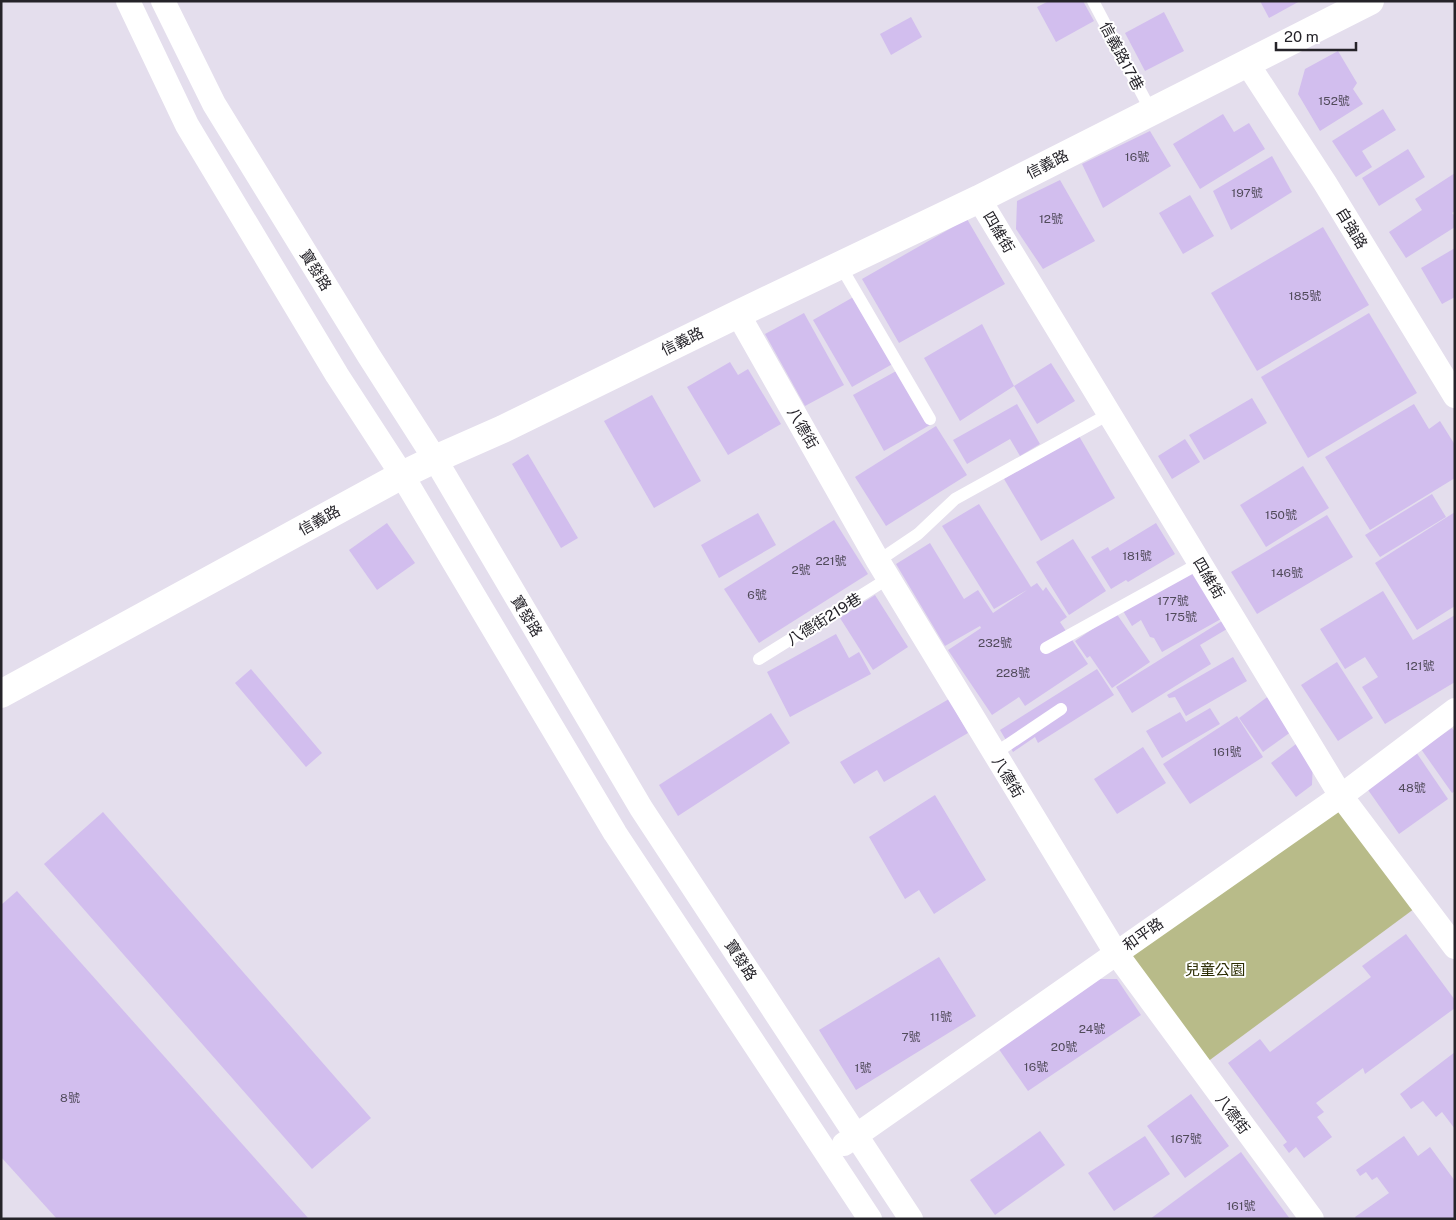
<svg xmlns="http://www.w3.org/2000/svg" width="1456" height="1220" font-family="'Public Sans','Noto Sans TC',sans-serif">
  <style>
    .green { fill: #b8bb89 }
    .building { fill: #d2beee }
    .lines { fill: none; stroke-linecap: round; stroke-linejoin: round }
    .lane { stroke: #fff; stroke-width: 12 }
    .street { stroke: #fff; stroke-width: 24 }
    .secondary { stroke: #fff; stroke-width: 28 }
    .labels { text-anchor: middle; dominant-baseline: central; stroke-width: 4; stroke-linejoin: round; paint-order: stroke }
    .number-label { font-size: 12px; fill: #504a5a }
    .street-label { font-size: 15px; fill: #252329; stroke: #fff }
    .park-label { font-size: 15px; fill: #2b2c02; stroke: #fff }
  </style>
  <rect width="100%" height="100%" fill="#e4deed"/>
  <!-- green -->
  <polygon class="green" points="1341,796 1422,903 1199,1068 1116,953"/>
  <!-- building -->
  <g class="building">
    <polygon points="1049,1 1083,1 1094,21 1056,42 1037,7"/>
    <polygon points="1260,1 1300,1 1269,18"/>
    <polygon points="1164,12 1184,51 1145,71 1125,33"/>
    <polygon points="911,17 922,37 891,55 880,34"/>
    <polygon points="1338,51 1357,83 1353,89 1363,104 1320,131 1298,94 1305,69"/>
    <polygon points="1383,109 1396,130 1362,151 1372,167 1356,177 1332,141"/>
    <polygon points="1223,114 1234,132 1249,123 1265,149 1200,189 1173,144"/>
    <polygon points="1150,131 1171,166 1103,208 1082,164"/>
    <polygon points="1408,149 1425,177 1379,206 1362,178"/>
    <polygon points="1272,156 1292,192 1231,230 1213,191"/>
    <polygon points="1455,173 1455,211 1452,213 1455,216 1455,227 1406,258 1389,232 1422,210 1415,199"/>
    <polygon points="1060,180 1095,241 1043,269 1016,229 1017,201"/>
    <polygon points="1190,195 1214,236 1183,254 1159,213"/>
    <polygon points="967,219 1005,284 899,343 862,279"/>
    <polygon points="1323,227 1369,305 1257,371 1211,293"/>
    <polygon points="1455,248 1455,297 1442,304 1421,268"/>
    <polygon points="857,295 896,362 852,387 813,320"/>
    <polygon points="804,313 844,385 805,406 765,334"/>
    <polygon points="1369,313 1417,393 1308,458 1261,377"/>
    <polygon points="982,324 1014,386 1051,363 1075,401 1037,424 1014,386 960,421 924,358"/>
    <polygon points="730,362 738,375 748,369 781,424 728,455 687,387"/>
    <polygon points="898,370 930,425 884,451 853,395"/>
    <polygon points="652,395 701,481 654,508 604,421"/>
    <polygon points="1252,398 1267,423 1204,460 1189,435"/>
    <polygon points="1017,404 1040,444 1020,456 1010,439 967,464 953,440"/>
    <polygon points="1414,404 1429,429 1440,421 1455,445 1455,478 1370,530 1325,457"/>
    <polygon points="936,426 967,475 886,526 855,477"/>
    <polygon points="1079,436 1115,498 1041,541 1004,479"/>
    <polygon points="1185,439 1200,462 1172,479 1158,456"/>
    <polygon points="528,454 578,538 561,548 512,464"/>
    <polygon points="1303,466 1329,508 1266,547 1240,505"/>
    <polygon points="1432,494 1446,517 1380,557 1365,535"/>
    <polygon points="979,504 1031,587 1037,583 1043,591 1046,587 1067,617 1060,622 1088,664 1025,706 1019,697 992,715 948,650 981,628 980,626 945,646 896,564 930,543 964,599 978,590 993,613 1027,590 994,609 942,526"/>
    <polygon points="1455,512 1455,606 1417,630 1375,563"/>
    <polygon points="758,513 776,545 719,578 701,545"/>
    <polygon points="1327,515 1353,557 1257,614 1231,572"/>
    <polygon points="834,520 868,574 759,643 724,589"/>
    <polygon points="387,523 415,563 377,590 349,550"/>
    <polygon points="1156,523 1175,554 1128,582 1126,580 1111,589 1091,557 1108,547 1110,551"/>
    <polygon points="1073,539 1106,591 1069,615 1036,562"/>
    <polygon points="1189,563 1221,619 1162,652 1154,638 1150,637 1141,620 1132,626 1119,604"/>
    <polygon points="1383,591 1413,640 1455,615 1455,682 1385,724 1362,687 1378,677 1365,657 1345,669 1320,629"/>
    <polygon points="875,595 908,647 873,670 840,618"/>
    <polygon points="1116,613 1150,662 1112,688 1090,656 1087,658 1075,641"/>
    <polygon points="1222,621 1227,629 1200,645 1211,664 1132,713 1116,687"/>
    <polygon points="836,634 849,658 859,652 871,674 790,717 767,672"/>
    <polygon points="1233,657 1247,681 1186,716 1175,697 1169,698 1167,695"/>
    <polygon points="1337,662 1373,718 1338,741 1301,685"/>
    <polygon points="251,669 322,753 306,767 235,683"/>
    <polygon points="1097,669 1114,695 1038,743 1035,737 1013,752 1000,730"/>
    <polygon points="1270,695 1295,729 1263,752 1239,718"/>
    <polygon points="949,699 968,733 884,782 877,770 854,784 840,762"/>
    <polygon points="1210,708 1220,724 1162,758 1146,731 1180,712 1186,722"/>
    <polygon points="771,713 790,743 678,816 659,785"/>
    <polygon points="1237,716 1263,757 1190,804 1163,764"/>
    <polygon points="1452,728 1455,732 1455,791 1452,793 1421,749"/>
    <polygon points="1300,741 1313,759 1312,785 1296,797 1271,763"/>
    <polygon points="1143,747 1166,783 1117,814 1094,779"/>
    <polygon points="1416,752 1448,799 1399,834 1366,787"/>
    <polygon points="935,795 986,880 934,914 919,890 905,899 869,837"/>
    <polygon points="103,812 371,1118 312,1169 44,864"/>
    <polygon points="17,891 309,1219 57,1219 1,1157 1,905"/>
    <polygon points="1406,934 1455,1000 1455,1008 1365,1074 1363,1068 1316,1103 1324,1112 1317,1117 1332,1137 1304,1158 1296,1147 1289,1153 1283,1145 1287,1142 1228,1063 1260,1039 1270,1052 1371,977 1362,966"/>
    <polygon points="939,957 976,1016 856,1090 819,1030"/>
    <polygon points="1092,979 1117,979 1141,1015 1028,1091 996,1045"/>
    <polygon points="1455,1052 1455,1129 1442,1112 1436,1117 1423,1101 1411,1109 1400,1094"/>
    <polygon points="1191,1094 1229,1146 1185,1178 1147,1126"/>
    <polygon points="1040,1131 1065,1165 995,1215 970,1180"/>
    <polygon points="1145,1136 1170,1174 1114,1211 1088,1173"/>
    <polygon points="1404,1136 1418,1156 1430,1147 1455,1181 1455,1219 1356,1219 1355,1217 1389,1193 1377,1177 1372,1180 1366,1172 1360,1176 1356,1170"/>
    <polygon points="1241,1152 1290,1219 1150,1219"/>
  </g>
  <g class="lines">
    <!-- lane -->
    <g class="lane">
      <polyline points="1093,1 1151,111"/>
      <polyline points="840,265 930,419"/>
      <polyline points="878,561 918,534 955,499 1109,414"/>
      <polyline points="1046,648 1200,563"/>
      <polyline points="759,659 889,578"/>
      <polyline points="994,754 1061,709"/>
    </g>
    <!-- street -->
    <g class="street">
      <polyline points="128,1 187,125 337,375 402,475 615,833 870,1219"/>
      <polyline points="163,1 214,104 369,356 435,459 641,808 911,1219"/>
      <polyline points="1247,63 1325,183 1455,396"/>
      <polyline points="979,199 1341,796 1455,947"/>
      <polyline points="738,314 878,561 1116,953 1312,1219"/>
      <polyline points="844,1144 1341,796 1455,710"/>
    </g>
    <!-- secondary -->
    <polyline class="secondary" points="1,694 402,475 435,459 503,429 738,314 979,199 1370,1"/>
  </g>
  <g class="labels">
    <!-- number labels -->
    <g class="number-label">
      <text x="1334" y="101">152號</text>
      <text x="1137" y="157">16號</text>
      <text x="1247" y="193">197號</text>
      <text x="1051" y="219">12號</text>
      <text x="1305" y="296">185號</text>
      <text x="1281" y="515">150號</text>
      <text x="1137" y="556">181號</text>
      <text x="831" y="561">221號</text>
      <text x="801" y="570">2號</text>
      <text x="1287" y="573">146號</text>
      <text x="757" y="595">6號</text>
      <text x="1173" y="601">177號</text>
      <text x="1181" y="617">175號</text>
      <text x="995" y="643">232號</text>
      <text x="1420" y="666">121號</text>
      <text x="1013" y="673">228號</text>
      <text x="1227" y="752">161號</text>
      <text x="1412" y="788">48號</text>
      <text x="941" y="1017">11號</text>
      <text x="1092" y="1029">24號</text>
      <text x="911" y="1037">7號</text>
      <text x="1064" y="1047">20號</text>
      <text x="1036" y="1067">16號</text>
      <text x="863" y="1068">1號</text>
      <text x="70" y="1098">8號</text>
      <text x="1186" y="1139">167號</text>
      <text x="1241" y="1206">161號</text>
    </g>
    <!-- street labels -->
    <g class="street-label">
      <text transform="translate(1122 56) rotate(62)">信義路17巷</text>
      <text transform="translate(1047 164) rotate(-27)">信義路</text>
      <text transform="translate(1352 228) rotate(59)">自強路</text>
      <text transform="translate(999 232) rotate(59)">四維街</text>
      <text transform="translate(316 270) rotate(58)">寶發路</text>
      <text transform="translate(682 341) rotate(-26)">信義路</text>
      <text transform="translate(803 428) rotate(60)">八德街</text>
      <text transform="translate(319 520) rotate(-29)">信義路</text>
      <text transform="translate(1209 578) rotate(59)">四維街</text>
      <text transform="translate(527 616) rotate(59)">寶發路</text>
      <text transform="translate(824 619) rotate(-32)">八德街219巷</text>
      <text transform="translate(1008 777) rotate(59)">八德街</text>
      <text transform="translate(1143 934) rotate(-35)">和平路</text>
      <text transform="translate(741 960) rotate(57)">寶發路</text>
      <text transform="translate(1233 1114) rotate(53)">八德街</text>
    </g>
    <!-- park labels -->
    <g class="park-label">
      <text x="1215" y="969">兒童公園</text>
    </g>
  </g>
  <!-- border -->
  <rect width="1456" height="1220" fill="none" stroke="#252329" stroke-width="5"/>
  <!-- scale -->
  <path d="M1276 42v8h80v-8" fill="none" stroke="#252329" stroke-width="2.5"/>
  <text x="1284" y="42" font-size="15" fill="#252329" stroke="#ffffff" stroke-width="4" paint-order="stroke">20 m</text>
</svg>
